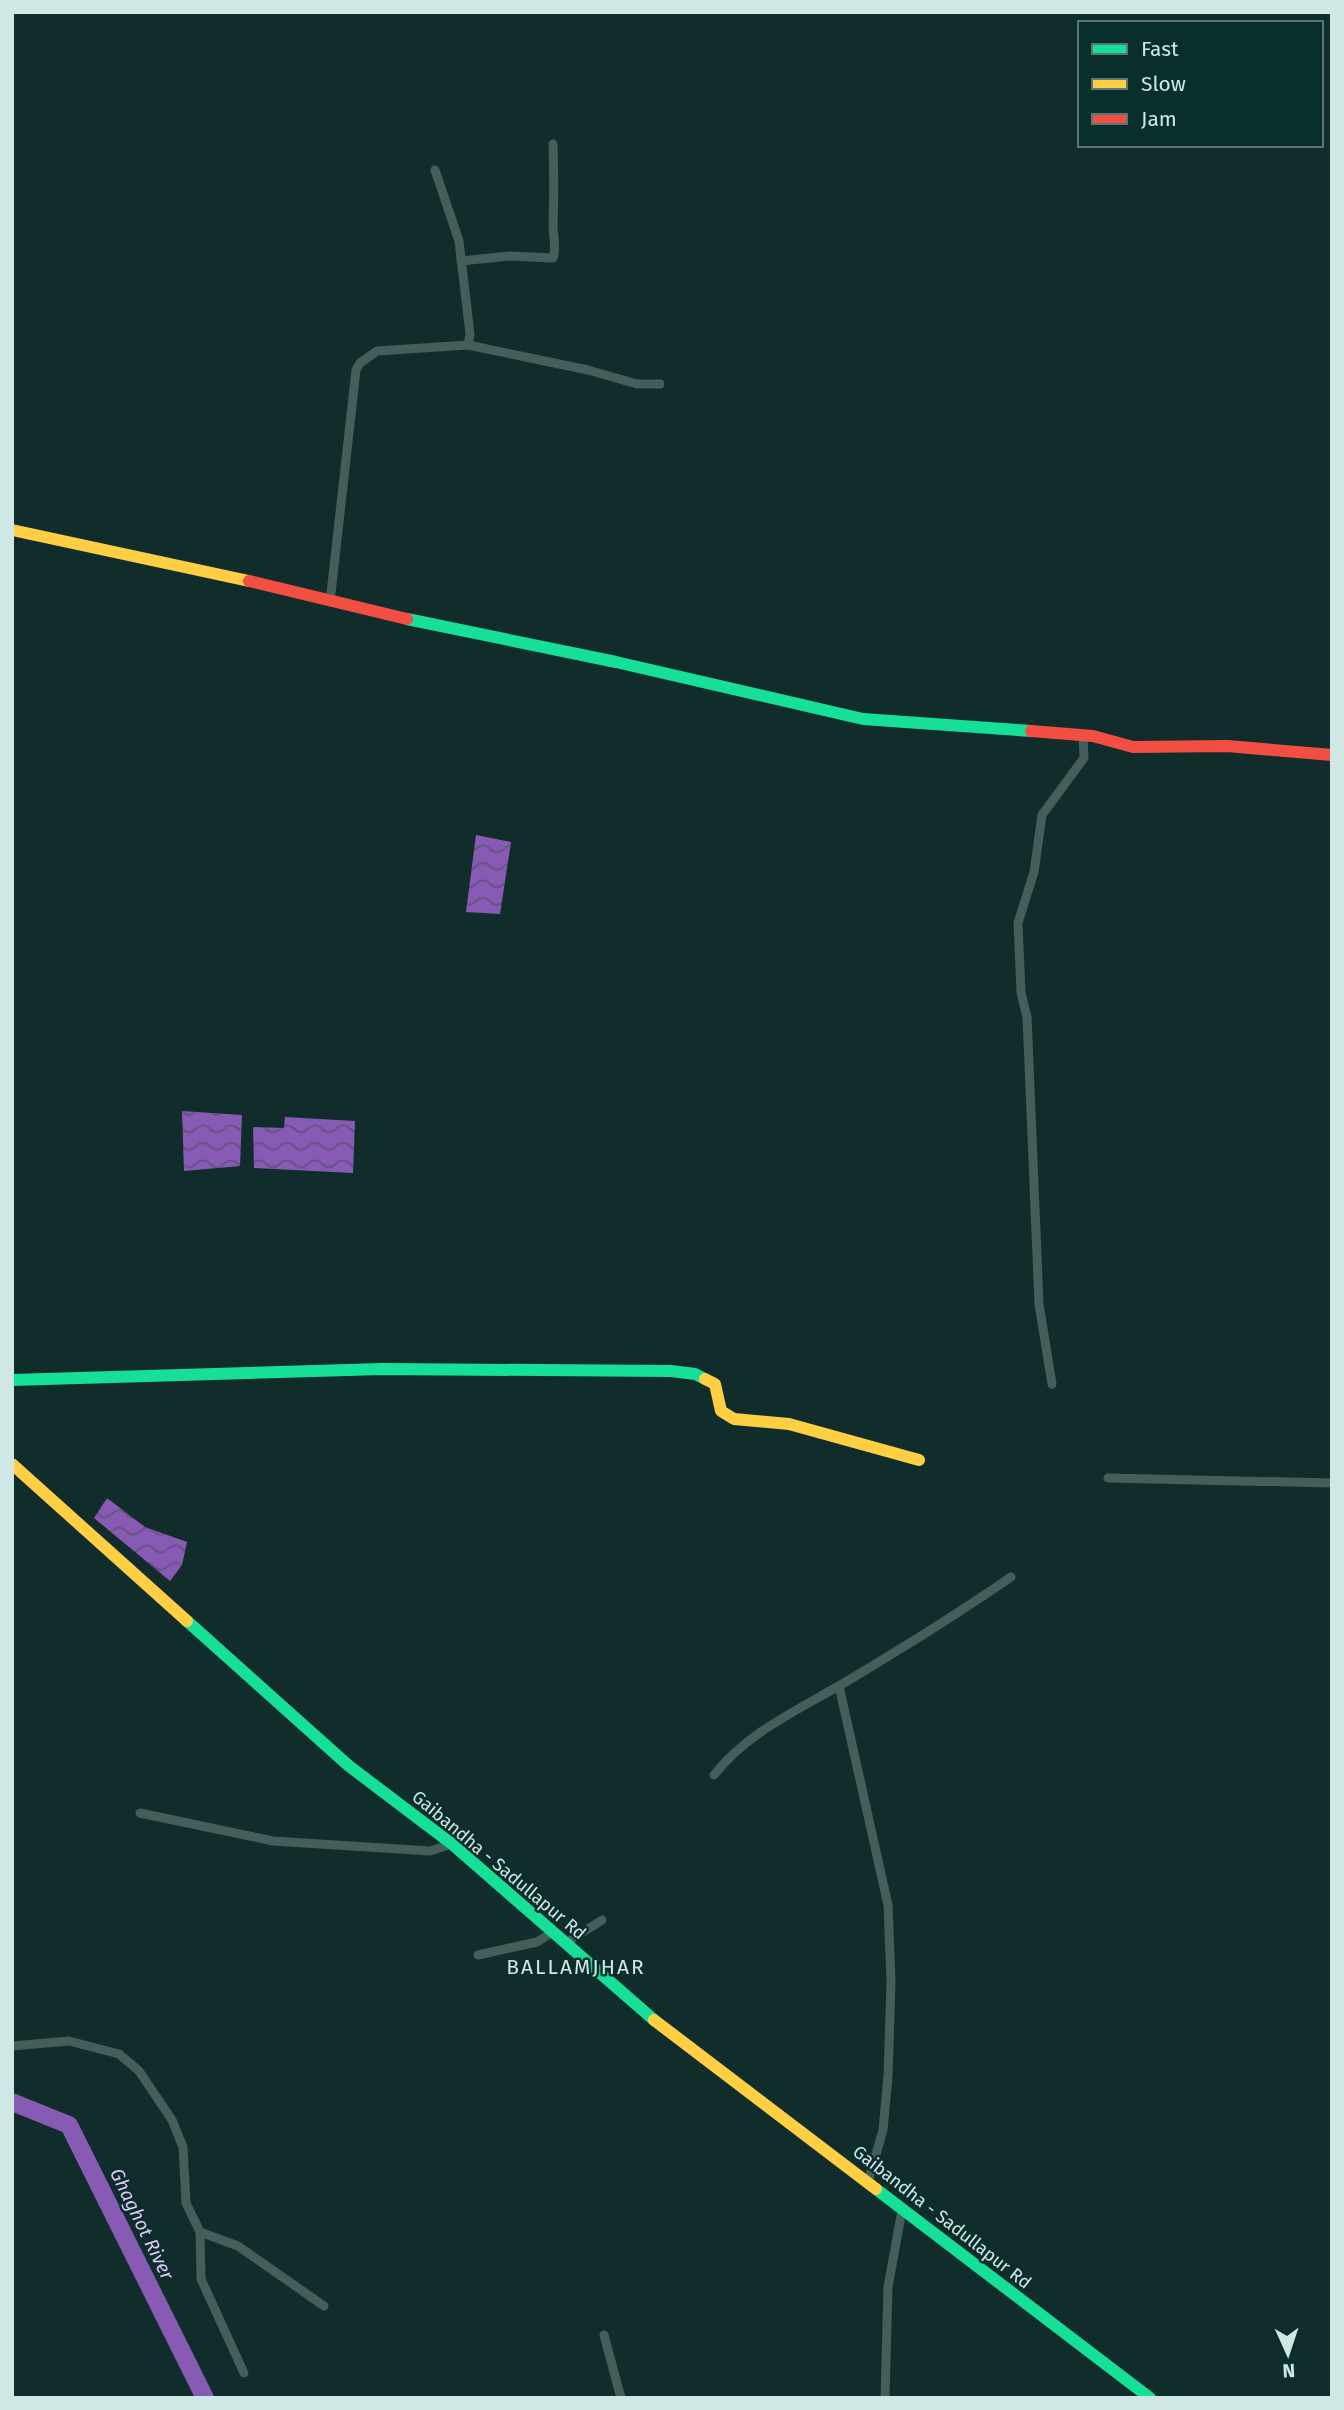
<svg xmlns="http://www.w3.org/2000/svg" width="1344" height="2410" font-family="'Fira Sans',sans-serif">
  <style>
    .water { fill: url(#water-waves) }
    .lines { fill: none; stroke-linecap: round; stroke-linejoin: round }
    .river { stroke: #875ab4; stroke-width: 18 }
    .street { stroke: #455d5b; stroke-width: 9 }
    .fast { stroke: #16e098; stroke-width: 12 }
    .slow { stroke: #ffcf43; stroke-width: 12 }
    .jam { stroke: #f24e42; stroke-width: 12 }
    .labels { text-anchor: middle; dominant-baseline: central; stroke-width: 5; stroke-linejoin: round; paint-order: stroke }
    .street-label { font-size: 18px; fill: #d0e8e5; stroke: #092e2b }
    .water-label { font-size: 19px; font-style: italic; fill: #dfc6f9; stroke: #092e2b }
    .quarter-label { font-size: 21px; letter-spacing: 2px; fill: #d0e8e5; stroke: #092e2b }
  </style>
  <defs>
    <pattern id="water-waves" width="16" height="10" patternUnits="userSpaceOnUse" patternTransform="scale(1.75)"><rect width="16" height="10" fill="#875ab4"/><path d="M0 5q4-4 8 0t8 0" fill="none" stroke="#665182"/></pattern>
  </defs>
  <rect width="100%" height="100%" fill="#112d2b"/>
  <!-- water -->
  <g class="water">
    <polygon points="476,835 511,842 500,914 466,912"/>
    <polygon points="182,1111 242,1115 240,1166 184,1171"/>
    <polygon points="285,1117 355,1121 353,1173 254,1168 253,1127 284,1128"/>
    <polygon points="107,1498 145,1527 187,1542 182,1565 170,1581 94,1518"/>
  </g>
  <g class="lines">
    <!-- river -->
    <polyline class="river" points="12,2102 69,2125 205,2398"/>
    <!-- street -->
    <g class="street">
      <polyline points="435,170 459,241 470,334 468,345"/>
      <path d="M461,261L509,256L553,258C557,246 553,238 553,226C554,198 554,172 553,144"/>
      <polyline points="330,602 356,370 360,363 377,351 468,345 588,370 637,384 660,384"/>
      <polyline points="1052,1384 1039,1304 1027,1017 1021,993 1018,923 1034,872 1042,815 1084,758 1083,735"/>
      <polyline points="1108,1478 1332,1483"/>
      <polyline points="839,1686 888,1905 891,1982 888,2076 883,2130 868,2182"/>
      <path d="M714,1775C748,1732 798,1710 844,1683C901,1649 956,1615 1011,1577"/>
      <polyline points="140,1813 273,1841 430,1851 452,1844"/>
      <polyline points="566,1943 602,1920"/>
      <polyline points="478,1955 537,1942 553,1932"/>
      <polyline points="12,2046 69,2041 119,2054 139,2071 172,2120 183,2147 186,2203 200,2232 201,2279 244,2373"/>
      <polyline points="200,2232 238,2246 324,2306"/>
      <polyline points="604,2335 621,2398"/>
      <polyline points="885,2398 888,2287 902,2210"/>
    </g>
    <!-- fast -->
    <g class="fast">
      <polyline points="407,619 616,662 863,719 1031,731"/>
      <polyline points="12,1380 382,1369 671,1371 695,1374 705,1379"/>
      <polyline points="187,1621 349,1766 452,1844 654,2020"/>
      <polyline points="876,2189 1150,2398"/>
    </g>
    <!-- slow -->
    <g class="slow">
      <polyline points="12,530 249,581"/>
      <polyline points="705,1379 715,1384 721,1411 734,1419 789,1424 919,1460"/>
      <polyline points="12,1464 187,1621"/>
      <polyline points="654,2020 876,2189"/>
    </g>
    <!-- jam -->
    <g class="jam">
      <polyline points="249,581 407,619"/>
      <polyline points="1031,731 1093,736 1133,747 1227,746 1332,755"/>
    </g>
  </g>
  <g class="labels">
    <!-- street labels -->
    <g class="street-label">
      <text transform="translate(499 1865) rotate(40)">Gaibandha - Sadullapur Rd</text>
      <text transform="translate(942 2217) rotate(38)">Gaibandha - Sadullapur Rd</text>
    </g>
    <!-- water labels -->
    <g class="water-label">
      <text transform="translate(142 2224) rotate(64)">Ghaghot River</text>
    </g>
    <!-- quarter labels -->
    <g class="quarter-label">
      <text x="576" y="1967">BALLAMJHAR</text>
    </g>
  </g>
  <!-- border -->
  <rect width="1344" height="2410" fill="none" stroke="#d0e8e5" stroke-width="28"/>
  <!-- legend -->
  <rect x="1078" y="21" width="245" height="126" fill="#092e2b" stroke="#597875" stroke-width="2"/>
  <rect x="1092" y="44" width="35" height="10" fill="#16e098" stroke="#597875" stroke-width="2"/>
  <text x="1141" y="56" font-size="21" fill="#d0e8e5">Fast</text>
  <rect x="1092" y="79" width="35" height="10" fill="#ffcf43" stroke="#597875" stroke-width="2"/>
  <text x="1141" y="91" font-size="21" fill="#d0e8e5">Slow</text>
  <rect x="1092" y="114" width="35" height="10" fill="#f24e42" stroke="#597875" stroke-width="2"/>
  <text x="1141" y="126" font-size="21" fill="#d0e8e5">Jam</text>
  <!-- north arrow -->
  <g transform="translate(1288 2354) rotate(177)" stroke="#092e2b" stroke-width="5" paint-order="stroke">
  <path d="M0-5L12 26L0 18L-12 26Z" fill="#d0e8e5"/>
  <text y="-10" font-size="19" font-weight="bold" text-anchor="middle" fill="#d0e8e5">N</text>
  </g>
</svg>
